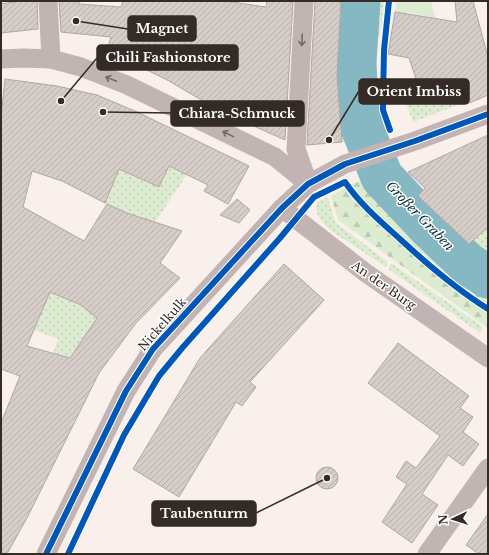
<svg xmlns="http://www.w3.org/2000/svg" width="489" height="555" font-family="'Libre Baskerville',serif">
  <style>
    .grass { fill: url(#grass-dots) }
    .forest { fill: url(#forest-firs) }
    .garden { fill: #ddecd1 }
    .water { fill: #85b8c3 }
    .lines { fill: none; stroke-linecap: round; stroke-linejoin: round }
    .river { stroke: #85b8c3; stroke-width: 43 }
    .building { fill: url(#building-hatch); stroke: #b0a7a3; fill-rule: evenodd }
    .street { stroke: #c3b4b4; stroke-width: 19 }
    .cycleway-casing { stroke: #fff; stroke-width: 8 }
    .cycleway { stroke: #0057b8; stroke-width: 6 }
    .oneway { stroke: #756966 }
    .labels { text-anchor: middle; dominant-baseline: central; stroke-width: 3; stroke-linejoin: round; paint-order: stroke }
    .street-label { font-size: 12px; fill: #352b26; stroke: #fff }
    .water-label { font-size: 13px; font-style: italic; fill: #093037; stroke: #fff }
    .leader { fill: none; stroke: #352b26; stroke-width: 1.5 }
    .callout-dot { fill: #352b26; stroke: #fff; stroke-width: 1.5 }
    .callout { fill: #352b26; stroke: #352b26; stroke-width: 1.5 }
    .callout-label { font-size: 13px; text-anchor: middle; font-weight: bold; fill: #fff }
  </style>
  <defs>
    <pattern id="grass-dots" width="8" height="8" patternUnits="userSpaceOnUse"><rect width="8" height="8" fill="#ddecd1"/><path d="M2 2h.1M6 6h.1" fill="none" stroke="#becbb3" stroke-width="1.8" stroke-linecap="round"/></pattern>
    <pattern id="forest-firs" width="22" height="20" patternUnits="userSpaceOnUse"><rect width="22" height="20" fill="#ddecd1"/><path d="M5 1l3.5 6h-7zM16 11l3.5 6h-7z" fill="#becbb3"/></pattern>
    <pattern id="building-hatch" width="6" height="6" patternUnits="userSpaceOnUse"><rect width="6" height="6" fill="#d6cdc9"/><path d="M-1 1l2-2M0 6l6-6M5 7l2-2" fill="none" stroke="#b8b0ac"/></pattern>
  </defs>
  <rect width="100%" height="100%" fill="#f9f0ec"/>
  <!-- grass -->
  <g class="grass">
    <path d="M341,1H352C345,47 348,94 353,139L342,142L337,76Z"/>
    <polygon points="366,1 384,1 380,36 374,45 375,88 380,129 371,132 364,100 362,71 365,31"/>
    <polygon points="460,87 466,102 413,122 404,98 420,92 423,100"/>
    <polygon points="125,154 137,170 136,177 142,180 145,174 169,166 187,174 152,227 105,203"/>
    <path d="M328,197L335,222L388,262L386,267L330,230C323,223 313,213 317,202Z"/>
    <polygon points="488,227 488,258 480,249 469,244"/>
    <polygon points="391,263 483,327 480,333 388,269"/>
    <polygon points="1,270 78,302 97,318 70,358 53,353 58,339 34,330 41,313"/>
  </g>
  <!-- forest -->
  <polygon class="forest" points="396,168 418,196 469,244 480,249 488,258 488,328 338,220 331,196 352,184"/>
  <!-- garden -->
  <polygon class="garden" points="396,1 431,1 436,20 422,60 430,17 407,12 406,14 395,12"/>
  <!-- water -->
  <path class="water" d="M352,1H366L365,31L362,71L364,100L371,132L353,139C348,94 345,47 352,1Z"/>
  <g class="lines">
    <!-- river -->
    <polyline class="river" points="359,1 355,61 356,87 362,128 382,177 431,229 468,264 488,277"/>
  </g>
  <!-- building -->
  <g class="building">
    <polygon points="21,1 37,1 38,29 1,33 1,4"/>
    <polygon points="59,1 79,1 79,4 121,7 123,1 225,1 266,7 267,1 293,1 285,140 220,111 169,81 139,66 106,52 111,37 61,32"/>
    <polygon points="315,1 341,1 337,76 342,142 307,145"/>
    <polygon points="455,1 473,1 488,57 488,95 467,104 461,87 423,100 409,58 388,54 395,12 457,22"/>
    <path d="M5,79L57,86L97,95L135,111L249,166L228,204L204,191L208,185L169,166L159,187L119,169L105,203L62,181L32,171L23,207L84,241L107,204L127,213L182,231L160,263L180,278L136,323L99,373L28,516L7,554H1V423L20,376L1,369V117ZM50,292L81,305L97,318L70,358L27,346Z"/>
    <polygon points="488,135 488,227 469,244 418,196 425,188 408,172"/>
    <polygon points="237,199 250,210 239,223 220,215"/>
    <polygon points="284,264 324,300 250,382 256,387 242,406 236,402 179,497 133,469 200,358"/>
    <polygon points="398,343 469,396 460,408 473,417 463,432 479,444 463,466 448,455 422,494 438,505 412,543 382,522 407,484 396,477 406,461 416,468 440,436 368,383"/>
    <circle cx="327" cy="478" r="11"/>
    <polygon points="488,514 488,554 479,554 466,545"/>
  </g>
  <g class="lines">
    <!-- street -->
    <g class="street">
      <polyline points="48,1 51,59"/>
      <polyline points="304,1 296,149 308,183"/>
      <polyline points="1,59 24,58 51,59 81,67 127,85 275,157 308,184"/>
      <polyline points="282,208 366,273 488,358"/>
      <polyline points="46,554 126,391 153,349 282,208 308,184 345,164 415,141 488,114"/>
      <polyline points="427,554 488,468"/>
    </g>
    <!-- cycleway casing -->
    <g class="cycleway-casing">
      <g id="cycleway">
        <polyline points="389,1 384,50 383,100 383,110 390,130"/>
        <polyline points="46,554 126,391 153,349 282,208 308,184 345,164 415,141 488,114"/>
        <path d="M68,554L124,435L159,376L183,347L280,238L314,197L345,182C360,204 380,221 400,239C428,265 456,289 488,309"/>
      </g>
    </g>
    <!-- cycleway -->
    <use href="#cycleway" class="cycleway"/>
  </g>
  <!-- one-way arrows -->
  <defs><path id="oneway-shaft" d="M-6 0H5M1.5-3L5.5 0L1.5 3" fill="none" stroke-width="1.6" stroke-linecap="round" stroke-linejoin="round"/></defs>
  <g class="oneway">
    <use href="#oneway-shaft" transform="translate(302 40) rotate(93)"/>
    <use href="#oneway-shaft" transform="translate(111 79) rotate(-158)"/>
    <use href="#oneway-shaft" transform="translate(228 134) rotate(-154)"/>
  </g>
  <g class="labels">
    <!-- street labels -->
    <g class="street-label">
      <text transform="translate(384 285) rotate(35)">An der Burg</text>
      <text transform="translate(162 324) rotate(-49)">Nickelkulk</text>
    </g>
    <!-- water labels -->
    <g class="water-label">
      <text transform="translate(420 216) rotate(46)">Großer Graben</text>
    </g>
  </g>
  <!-- callouts -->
  <path class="leader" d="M76 21L128 29M61 101L97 58M329 140L359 91M103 112L171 113M327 478L256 513"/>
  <g class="callout-dot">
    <circle cx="76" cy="21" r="4"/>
    <circle cx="61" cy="101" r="4"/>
    <circle cx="329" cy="140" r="4"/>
    <circle cx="103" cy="112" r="4"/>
    <circle cx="327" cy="478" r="4"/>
  </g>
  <g class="callout">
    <rect x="128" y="16" width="68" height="25" rx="4"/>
    <rect x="97" y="45" width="141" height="25" rx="4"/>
    <rect x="359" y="79" width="110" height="25" rx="4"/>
    <rect x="171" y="101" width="133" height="25" rx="4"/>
    <rect x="152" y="501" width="104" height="25" rx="4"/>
  </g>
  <g class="callout-label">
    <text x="162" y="33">Magnet</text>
    <text x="168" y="62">Chili Fashionstore</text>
    <text x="414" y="96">Orient Imbiss</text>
    <text x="237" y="118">Chiara-Schmuck</text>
    <text x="204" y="518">Taubenturm</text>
  </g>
  <!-- border -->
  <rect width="489" height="555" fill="none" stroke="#352b26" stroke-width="4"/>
  <!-- north arrow -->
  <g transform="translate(453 519) rotate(266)" stroke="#ffffff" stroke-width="3" paint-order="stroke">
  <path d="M0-3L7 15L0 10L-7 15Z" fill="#352b26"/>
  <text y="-6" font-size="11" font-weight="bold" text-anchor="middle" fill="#352b26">N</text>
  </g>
</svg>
